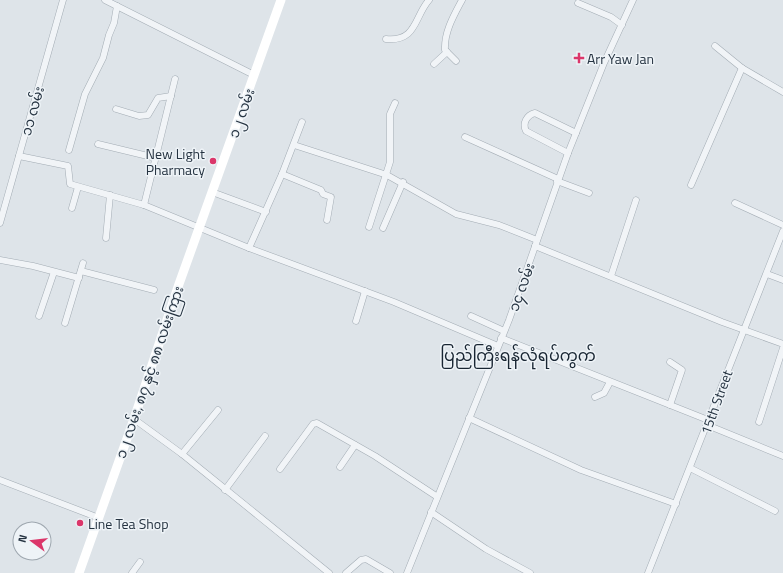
<svg xmlns="http://www.w3.org/2000/svg" width="783" height="573" font-family="'Titillium Web','Noto Sans Myanmar',sans-serif">
  <style>
    .lines { fill: none; stroke-linecap: round; stroke-linejoin: round }
    .street-casing { stroke: #a3acb4; stroke-width: 7 }
    .street { stroke: #f1f4f7; stroke-width: 6 }
    .secondary { stroke: #fff; stroke-width: 9 }
    .poi-dot { fill: #db366a; stroke: #eef3f7; stroke-width: 1.5 }
    .labels { text-anchor: middle; dominant-baseline: central; stroke-width: 3; stroke-linejoin: round; paint-order: stroke }
    .poi-label { font-size: 14px; fill: #263442; stroke: #eef3f7; text-anchor: start }
    .street-label { font-size: 14px; fill: #263442; stroke: #eef3f7 }
    .quarter-label { font-size: 16px; fill: #182532; stroke: #eef3f7 }
  </style>
  <rect width="100%" height="100%" fill="#dee4e9"/>
  <g class="lines">
    <!-- street casing -->
    <g class="street-casing">
      <g id="street">
        <polyline points="105,0 254,75"/>
        <polyline points="578,3 611,17 622,25"/>
        <path d="M386,39C417,42 414,17 429,0"/>
        <polyline points="715,46 742,68 783,92"/>
        <path d="M456,61L445,50C444,32 454,15 462,0"/>
        <polyline points="434,64 447,52"/>
        <polyline points="116,109 139,116 148,115 158,98 171,96"/>
        <polyline points="465,137 558,179"/>
        <polyline points="98,144 156,158"/>
        <polyline points="294,145 387,175 456,214 499,225 537,240"/>
        <polyline points="69,150 85,94 103,58 109,35 114,23 117,6"/>
        <path d="M568,153L526,131C522,123 527,115 535,113L576,133"/>
        <polyline points="19,156 68,166 70,184 144,205 249,248 394,302 498,346"/>
        <polyline points="282,174 321,190 323,194 331,197 327,220"/>
        <polyline points="557,181 589,193"/>
        <polyline points="691,185 742,68"/>
        <polyline points="212,192 266,212"/>
        <polyline points="735,203 783,225"/>
        <polyline points="144,205 175,79"/>
        <polyline points="72,208 78,187"/>
        <polyline points="0,223 63,0"/>
        <polyline points="369,227 390,162 390,114 395,103"/>
        <polyline points="383,228 403,182"/>
        <polyline points="106,238 110,195"/>
        <polyline points="535,246 722,322 783,344"/>
        <polyline points="249,248 282,174 302,122"/>
        <polyline points="0,260 33,266 79,278"/>
        <polyline points="81,271 154,290"/>
        <polyline points="767,274 783,280"/>
        <polyline points="611,276 636,200"/>
        <polyline points="39,316 54,272"/>
        <polyline points="471,316 504,331"/>
        <polyline points="356,321 365,291"/>
        <polyline points="65,323 83,263"/>
        <polyline points="501,338 708,420"/>
        <polyline points="595,397 604,393 610,382"/>
        <polyline points="670,405 682,370 670,362"/>
        <polyline points="469,418 581,470 676,504"/>
        <polyline points="134,419 182,454 329,573"/>
        <polyline points="759,422 783,348"/>
        <polyline points="707,425 783,456"/>
        <polyline points="182,454 218,410"/>
        <polyline points="340,467 355,445"/>
        <polyline points="690,468 775,511"/>
        <polyline points="280,469 313,424 317,423 375,456 436,496"/>
        <polyline points="0,480 99,518"/>
        <polyline points="225,490 265,436"/>
        <polyline points="431,512 486,549 530,573"/>
        <polyline points="132,573 140,562"/>
        <polyline points="346,573 361,560 366,559 390,573"/>
        <polyline points="407,573 509,320 568,153 604,63 633,0"/>
        <polyline points="648,573 783,231"/>
      </g>
    </g>
    <!-- street -->
    <use href="#street" class="street"/>
    <!-- secondary -->
    <polyline class="secondary" points="79,573 134,419 179,284 281,0"/>
  </g>
  <!-- markers -->
  <g class="poi-dot">
    <path d="M577 52h4v4h4v4h-4v4h-4v-4h-4v-4h4z"/>
    <circle cx="213" cy="161" r="4"/>
    <circle cx="80" cy="523" r="4"/>
  </g>
  <g class="labels">
    <!-- poi labels -->
    <g class="poi-label">
      <text x="587" y="58">Arr Yaw Jan</text>
      <text x="205" y="153" text-anchor="end">New Light<tspan x="205" dy="16">Pharmacy</tspan></text>
      <text x="88" y="523">Line Tea Shop</text>
    </g>
    <!-- street labels -->
    <g class="street-label">
      <text transform="translate(32 111) rotate(-74)">၁၁ လမ်း</text>
      <text transform="translate(241 113) rotate(-70)">၁၂ လမ်း</text>
      <text transform="translate(521 287) rotate(-70)">၁၄ လမ်း</text>
      <text transform="translate(149 372) rotate(-71)">၁၂ လမ်း, ၈၇ နှင့် ၈၈ လမ်းကြား</text>
      <text transform="translate(716 402) rotate(-70)">15th Street</text>
    </g>
    <!-- quarter labels -->
    <g class="quarter-label">
      <text x="518" y="355">ပြည်ကြီးရန်လုံရပ်ကွက်</text>
    </g>
  </g>
  <!-- north arrow -->
  <g transform="translate(32 541) rotate(285)"><circle r="19" fill="#eef3f7" stroke="#9ea7af"/>
  <path d="M0-3L7 15L0 10L-7 15Z" fill="#db366a"/>
  <text y="-6" font-size="11" font-weight="bold" text-anchor="middle" fill="#263442">N</text>
  </g>
</svg>
